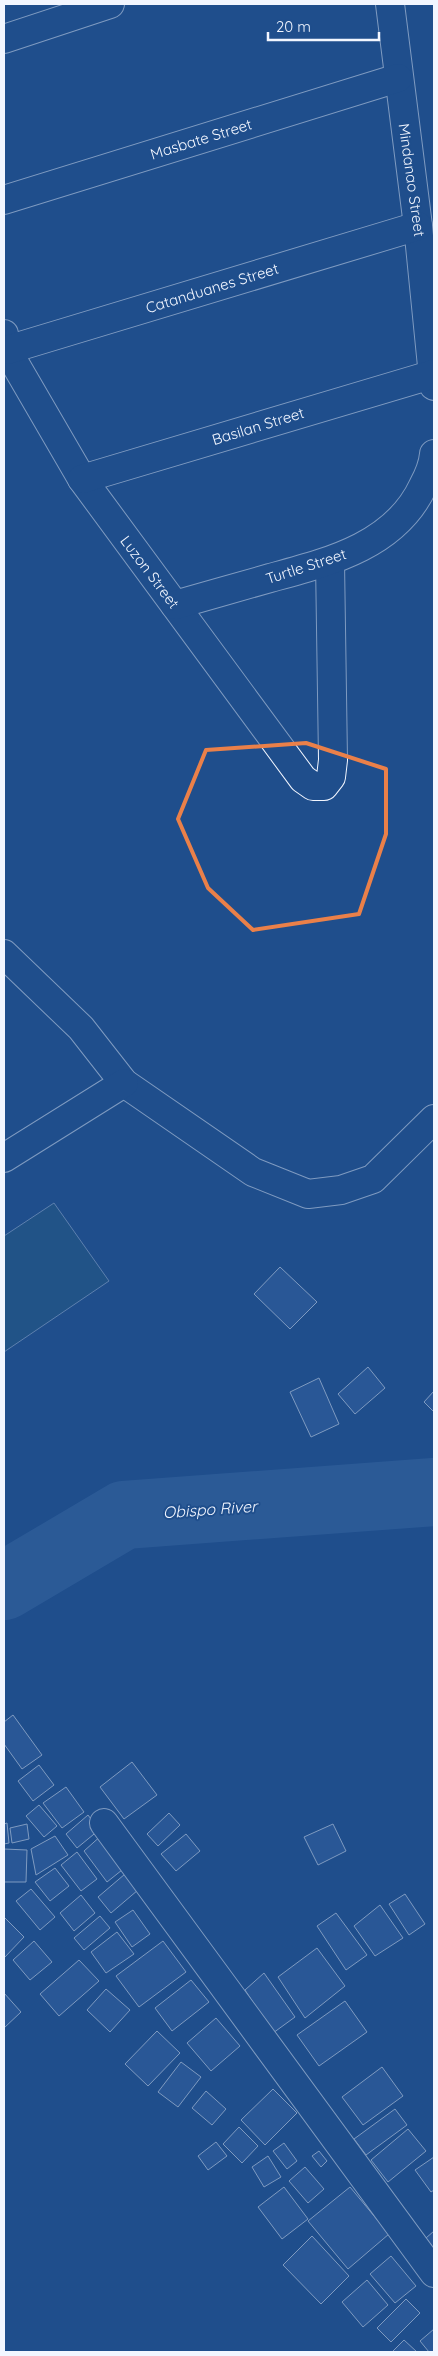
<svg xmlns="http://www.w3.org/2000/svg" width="438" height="2356" font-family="Quicksand,sans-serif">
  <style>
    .park { fill: #245a82; stroke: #a8bbd7 }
    .water { fill: #3b69a3; stroke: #a8bbd7 }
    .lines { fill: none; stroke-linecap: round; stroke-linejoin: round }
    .river { stroke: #3b69a3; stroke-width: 68 }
    .building { fill: #3563a3; stroke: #f2f6ff }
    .minor-casing { stroke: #f2f6ff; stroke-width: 30 }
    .minor { stroke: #1f4e8c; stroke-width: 28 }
    .marked { fill: none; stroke: #ea8049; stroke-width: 4; stroke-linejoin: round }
    .labels { text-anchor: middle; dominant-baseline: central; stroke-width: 4; stroke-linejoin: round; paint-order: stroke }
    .street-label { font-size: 15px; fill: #f2f6ff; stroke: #1f4e8c }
    .water-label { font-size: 16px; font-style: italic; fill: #f2f6ff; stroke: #1f4e8c }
  </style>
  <rect width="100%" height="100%" fill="#1f4e8c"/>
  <!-- park -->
  <polygon class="park" points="54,1203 109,1281 4,1352 4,1236"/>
  <!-- water -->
  <polygon class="water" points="434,1466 434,1517 152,1513 408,1477"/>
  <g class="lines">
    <!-- river -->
    <polyline class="river" points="4,1586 124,1515 434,1492"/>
  </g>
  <!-- building -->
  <g class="building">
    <polygon points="280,1267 317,1302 290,1329 254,1294"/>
    <polygon points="368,1367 385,1388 355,1414 338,1394"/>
    <polygon points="319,1378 339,1424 311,1437 290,1392"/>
    <polygon points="434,1391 434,1412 424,1402"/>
    <polygon points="13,1715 42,1755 22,1769 4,1744 4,1722"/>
    <polygon points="132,1762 157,1795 124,1819 100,1787"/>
    <polygon points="39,1765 54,1785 33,1801 18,1781"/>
    <polygon points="66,1787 84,1812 62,1828 43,1803"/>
    <polygon points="39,1805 57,1826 44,1837 26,1816"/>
    <polygon points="169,1813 180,1825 158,1846 147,1834"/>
    <polygon points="88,1815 99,1830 77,1848 66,1834"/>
    <polygon points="7,1823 9,1843 4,1844 4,1824"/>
    <polygon points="27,1824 29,1839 12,1843 10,1828"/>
    <polygon points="333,1824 346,1851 318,1865 304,1837"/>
    <polygon points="103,1834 127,1866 107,1882 84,1851"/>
    <polygon points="186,1834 200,1851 176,1871 161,1854"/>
    <polygon points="55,1836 68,1855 36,1875 31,1849"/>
    <polygon points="4,1849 27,1850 26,1882 4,1882"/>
    <polygon points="77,1852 97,1879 81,1891 61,1865"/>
    <polygon points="55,1868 69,1886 50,1901 35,1882"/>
    <polygon points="125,1874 138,1890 111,1913 98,1897"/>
    <polygon points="31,1889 55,1917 40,1930 16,1901"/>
    <polygon points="405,1894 425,1924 409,1935 389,1904"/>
    <polygon points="81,1895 95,1913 74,1931 60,1913"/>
    <polygon points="380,1905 403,1938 375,1956 354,1926"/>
    <polygon points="133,1910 150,1934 132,1947 115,1922"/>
    <polygon points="336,1913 367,1955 346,1970 317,1926"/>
    <polygon points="100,1916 110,1928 84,1950 74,1938"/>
    <polygon points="4,1917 24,1937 4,1958"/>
    <polygon points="117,1932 134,1954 106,1973 91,1952"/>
    <polygon points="34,1941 52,1962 30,1980 13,1960"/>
    <polygon points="163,1941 186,1972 139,2007 116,1976"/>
    <polygon points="317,1948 345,1986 305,2018 278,1977"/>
    <polygon points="79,1960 99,1981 59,2016 40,1994"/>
    <polygon points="264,1973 295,2017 273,2033 245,1990"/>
    <polygon points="191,1980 209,2002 172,2031 155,2008"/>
    <polygon points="106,1989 130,2010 110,2032 87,2010"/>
    <polygon points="4,1993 21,2012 4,2028"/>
    <polygon points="345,2001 367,2032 319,2066 297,2035"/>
    <polygon points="216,2018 240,2046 211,2071 187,2043"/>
    <polygon points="157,2031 180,2053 148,2086 125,2064"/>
    <polygon points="181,2062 201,2077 178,2107 158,2092"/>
    <polygon points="382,2067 403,2096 363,2125 342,2097"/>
    <polygon points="273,2089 297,2113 265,2145 241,2120"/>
    <polygon points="206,2091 226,2109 212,2125 192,2108"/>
    <polygon points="395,2109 407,2125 366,2155 354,2139"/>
    <polygon points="239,2127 258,2146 242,2163 223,2144"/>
    <polygon points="408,2129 426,2151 388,2182 371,2160"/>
    <polygon points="216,2142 227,2156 208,2170 198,2156"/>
    <polygon points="284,2143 297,2161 287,2169 273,2151"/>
    <polygon points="319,2151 327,2161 321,2167 312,2156"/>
    <polygon points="268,2156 281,2177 264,2187 252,2167"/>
    <polygon points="434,2157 434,2190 431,2192 415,2170"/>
    <polygon points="305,2167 324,2189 308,2203 289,2181"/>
    <polygon points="284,2187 308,2219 282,2239 258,2207"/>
    <polygon points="350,2187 389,2234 348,2269 308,2221"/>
    <polygon points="434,2231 434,2249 426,2238"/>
    <polygon points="312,2236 349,2276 321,2304 283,2265"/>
    <polygon points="391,2256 416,2286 395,2303 370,2274"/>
    <polygon points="367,2280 388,2305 363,2327 342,2302"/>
    <polygon points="406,2299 420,2313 391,2342 377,2328"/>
    <polygon points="434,2329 434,2352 429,2352 420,2341"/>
    <polygon points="404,2340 417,2352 392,2352"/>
  </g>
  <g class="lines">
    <!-- minor casing -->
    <g class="minor-casing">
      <g id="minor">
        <polyline points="390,4 418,226 434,386"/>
        <polyline points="4,39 110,4"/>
        <polyline points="4,200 398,78"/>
        <polyline points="4,334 7,350 82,479 303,779 313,786 324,786 331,777 333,760 330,562"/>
        <polyline points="7,350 418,226"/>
        <polyline points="82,479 434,374"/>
        <path d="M175,605C207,596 238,587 270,578C329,562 395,546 423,486C429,475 433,466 434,454"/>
        <polyline points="4,954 81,1028 124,1083 253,1172 308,1194 341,1190 373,1179 434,1119"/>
        <polyline points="4,1158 124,1083"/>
        <polyline points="104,1823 434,2273"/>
      </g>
    </g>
    <!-- minor -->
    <use href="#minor" class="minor"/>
  </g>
  <!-- marked area -->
  <path d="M0 0H438V2356H0ZM306,743L386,769V834L359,914L253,930L208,888L178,819L206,750Z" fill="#1f4e8c" fill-opacity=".55" fill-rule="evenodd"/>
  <path class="marked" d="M306,743L386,769V834L359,914L253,930L208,888L178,819L206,750Z"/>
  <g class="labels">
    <!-- street labels -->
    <g class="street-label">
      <text transform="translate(201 139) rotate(-17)">Masbate Street</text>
      <text transform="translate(412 180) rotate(82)">Mindanao Street</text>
      <text transform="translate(212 288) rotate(-17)">Catanduanes Street</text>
      <text transform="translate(258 426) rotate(-17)">Basilan Street</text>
      <text transform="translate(306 566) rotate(-18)">Turtle Street</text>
      <text transform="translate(150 572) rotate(53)">Luzon Street</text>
    </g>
    <!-- water labels -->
    <g class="water-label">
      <text transform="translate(210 1509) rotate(-4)">Obispo River</text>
    </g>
  </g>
  <!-- border -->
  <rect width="438" height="2356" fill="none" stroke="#f2f6ff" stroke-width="10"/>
  <!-- scale -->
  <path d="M268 32v8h111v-8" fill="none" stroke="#f2f6ff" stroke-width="2.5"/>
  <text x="276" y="32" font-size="15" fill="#f2f6ff" stroke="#1f4e8c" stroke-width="4" paint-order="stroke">20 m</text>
</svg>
